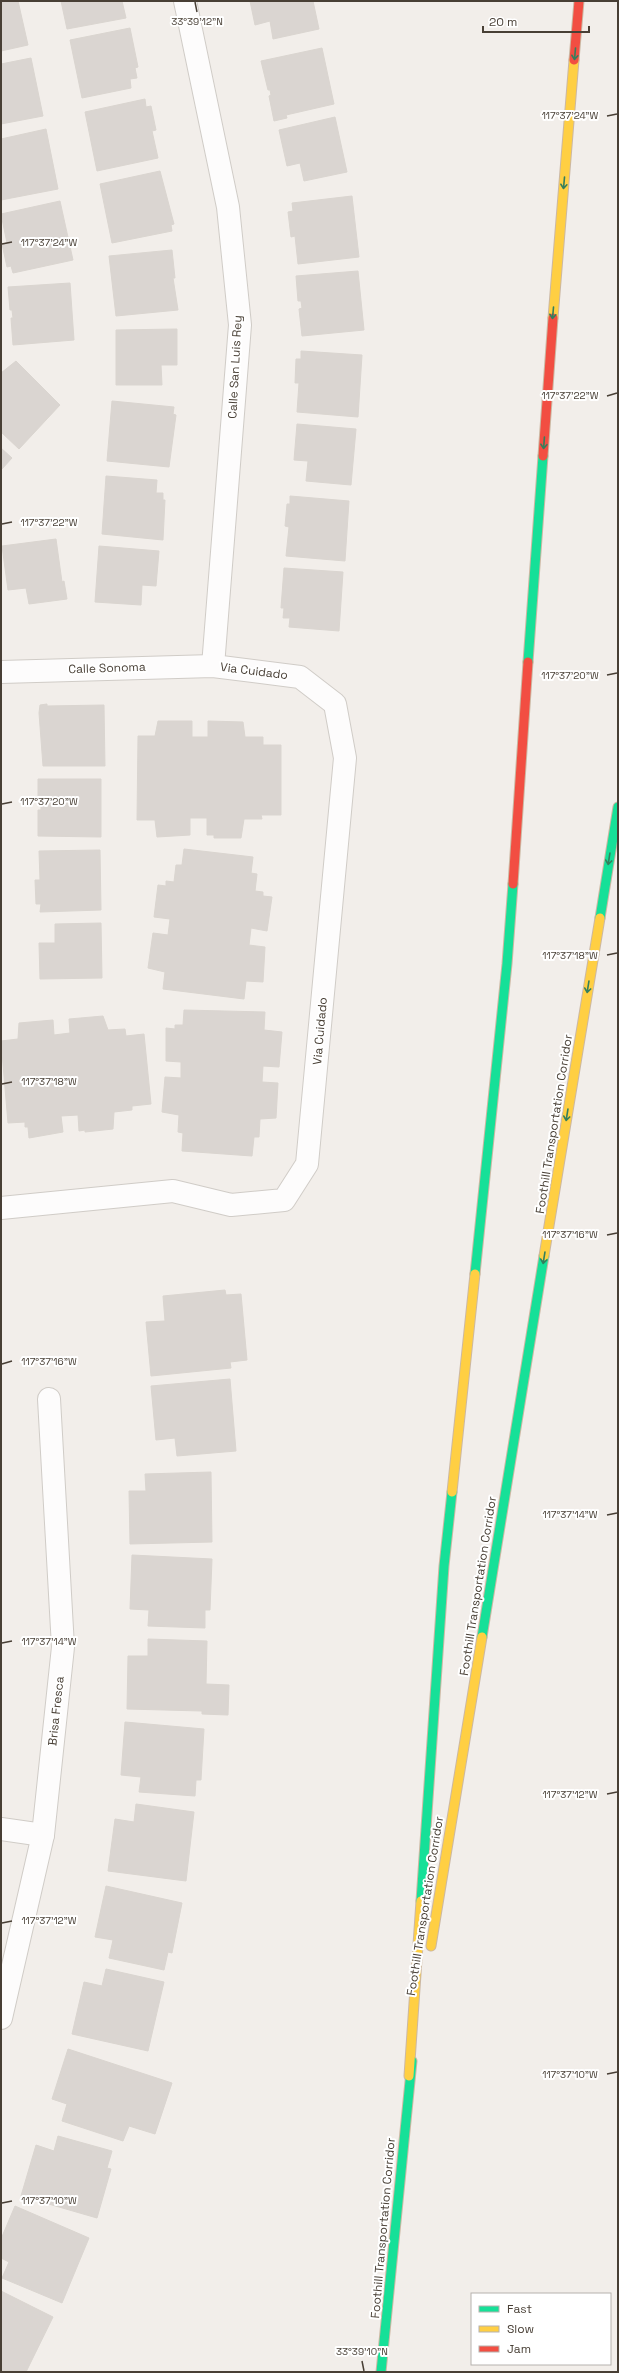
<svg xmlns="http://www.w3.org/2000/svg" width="619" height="2373" font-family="'Space Grotesk',sans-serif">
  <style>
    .building { fill: #dad5d1; stroke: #dad5d0 }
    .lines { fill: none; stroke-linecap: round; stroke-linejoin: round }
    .street-casing { stroke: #d0ccc7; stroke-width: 24 }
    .fast-casing { stroke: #ccb8a3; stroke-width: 11 }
    .slow-casing { stroke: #ccb8a3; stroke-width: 11 }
    .jam-casing { stroke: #ccb8a3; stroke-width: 11 }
    .street { stroke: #fdfcfc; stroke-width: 22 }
    .fast { stroke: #16e098; stroke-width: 9 }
    .slow { stroke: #ffcf43; stroke-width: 9 }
    .jam { stroke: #f24e42; stroke-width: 9 }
    .oneway { stroke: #347f5d }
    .ticks { fill: none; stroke: #483f35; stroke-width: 1.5 }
    .labels { text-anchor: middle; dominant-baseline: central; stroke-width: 4; stroke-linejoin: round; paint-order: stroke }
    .street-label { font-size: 12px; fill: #483f35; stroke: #fff }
    .ticks-label { font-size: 10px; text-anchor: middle; fill: #483f35; stroke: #fff; stroke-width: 4; stroke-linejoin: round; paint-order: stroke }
  </style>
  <rect width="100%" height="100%" fill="#f2eeea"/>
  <!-- building -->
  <g class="building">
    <polygon points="1,1 18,1 28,45 1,51"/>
    <polygon points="61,1 122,1 126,18 67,29"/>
    <polygon points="250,1 313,1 319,29 273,39 270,21 255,25"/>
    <polygon points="130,28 138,67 135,68 137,78 130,79 131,88 82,98 70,40"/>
    <polygon points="322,48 334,104 286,115 287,118 274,121 269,96 271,95 270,90 268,90 261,61"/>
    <polygon points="31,58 43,116 1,124 1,64"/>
    <polygon points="145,99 146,107 151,106 156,130 152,131 158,158 97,171 85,112"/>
    <polygon points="335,117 347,172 304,181 300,163 287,166 279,130"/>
    <polygon points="46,129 58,189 1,200 1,139"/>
    <polygon points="160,171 174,224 171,225 172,231 112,243 100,184"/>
    <polygon points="352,196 359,257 298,264 295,236 291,237 288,212 293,211 292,203"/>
    <polygon points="60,201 73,260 13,273 11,266 7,267 2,244 7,243 1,214"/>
    <polygon points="172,250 175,278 173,278 178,310 116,316 109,256"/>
    <polygon points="358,271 364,330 302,336 299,309 302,308 301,301 298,301 296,276"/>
    <polygon points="70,283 74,340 13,345 11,318 13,318 12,310 10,310 8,287"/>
    <polygon points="177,329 177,365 161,365 162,385 116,385 116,330"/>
    <polygon points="301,351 362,355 358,417 297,412 299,383 295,383 296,359 301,359"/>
    <polygon points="16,361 60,405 19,449 1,432 1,373"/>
    <polygon points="112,401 174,407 173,414 176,415 169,467 107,461"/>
    <polygon points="297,424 356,429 351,485 306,481 308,461 294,460"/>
    <polygon points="1,448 12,458 1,470"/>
    <polygon points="106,476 157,480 156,493 163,493 163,500 165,500 163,540 102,534"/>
    <polygon points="290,496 349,501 345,561 286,556 289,527 285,526 287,504 290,504"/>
    <polygon points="56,539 62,582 64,581 67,599 29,604 26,588 8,590 2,546"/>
    <polygon points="99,546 159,551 156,586 142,585 141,605 95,602"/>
    <polygon points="284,568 343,572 339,631 289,627 290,618 283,618 284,608 281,608"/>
    <polygon points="47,704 47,706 104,705 105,766 43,766 39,713 40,705"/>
    <polygon points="158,721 192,721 192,737 208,737 208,721 243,722 245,737 263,737 263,745 281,745 281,815 261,815 262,819 244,819 241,838 214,838 214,835 207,835 207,818 190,818 190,835 157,837 155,820 137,820 138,736 155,736"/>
    <polygon points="38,779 101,779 101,837 38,836 38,810 41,810 41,804 38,804"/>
    <polygon points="184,849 253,857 251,873 257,874 255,891 263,892 263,896 272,897 267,931 251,928 249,945 265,947 263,982 246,981 244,999 163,989 165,972 148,968 153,933 168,935 170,919 154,917 158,885 166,886 166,881 174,882 176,865 182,865"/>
    <polygon points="100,850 101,910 40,912 41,904 36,904 35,880 40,880 39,851"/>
    <polygon points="101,923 102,978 40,979 39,943 55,943 55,924"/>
    <polygon points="184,1010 265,1012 264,1030 282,1032 279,1067 263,1066 262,1082 278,1083 276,1118 260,1119 259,1137 254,1137 252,1156 182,1151 183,1133 178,1132 179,1115 162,1112 165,1077 181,1078 181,1062 166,1061 166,1028 175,1029 175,1025 183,1025"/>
    <polygon points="103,1016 108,1030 125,1029 126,1036 144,1034 151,1104 132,1106 132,1110 114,1112 113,1129 85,1132 85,1130 79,1131 78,1115 61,1116 63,1132 29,1138 28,1127 25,1127 25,1122 8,1123 1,1041 18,1039 19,1023 53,1020 54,1035 70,1033 69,1019"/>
    <polygon points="225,1290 226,1295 241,1294 247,1360 230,1362 231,1368 151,1376 146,1322 165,1321 163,1296"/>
    <polygon points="230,1379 236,1451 177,1456 175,1438 156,1440 151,1386"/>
    <polygon points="211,1472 212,1542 130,1544 129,1491 146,1491 145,1474"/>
    <polygon points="132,1555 212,1559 210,1610 205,1610 205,1628 148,1626 149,1610 130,1609"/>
    <polygon points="148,1639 207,1641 206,1684 229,1685 228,1715 202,1714 202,1711 127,1709 128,1656 148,1656"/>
    <polygon points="125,1722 204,1729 201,1780 196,1780 195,1796 139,1792 141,1777 121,1775"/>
    <polygon points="136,1804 194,1812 186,1881 108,1871 115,1819 134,1822"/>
    <polygon points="106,1886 182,1903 172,1953 168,1952 164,1970 109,1958 113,1940 95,1937"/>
    <polygon points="106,1969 164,1982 148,2051 72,2034 84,1982 102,1986"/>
    <polygon points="68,2049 172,2083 155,2134 129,2126 123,2141 62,2121 67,2104 52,2099"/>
    <polygon points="58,2136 112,2151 107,2168 111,2169 97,2218 21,2196 36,2145 54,2151"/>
    <polygon points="15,2206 89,2238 62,2303 2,2278 9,2262 1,2258 1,2239"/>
    <polygon points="1,2291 53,2317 26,2372 1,2371"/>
  </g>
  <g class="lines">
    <!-- street casing -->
    <g class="street-casing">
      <g id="street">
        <polyline points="185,1 228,207 240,325 213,666"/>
        <polyline points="1,672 213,666 300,677 335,704 345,758 307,1164 284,1200 231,1205 173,1191 1,1208"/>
        <polyline points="1,1829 43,1835"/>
        <polyline points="1,2018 43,1835 63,1647 49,1399"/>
      </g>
    </g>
    <!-- fast casing -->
    <g class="fast-casing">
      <g id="fast">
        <polyline points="528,662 543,456"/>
        <polyline points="600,918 618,807"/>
        <polyline points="475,1274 507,964 513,884"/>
        <polyline points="482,1637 544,1256"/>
        <polyline points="421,1901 444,1566 452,1492"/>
        <polyline points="381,2372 412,2061"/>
      </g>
    </g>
    <!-- slow casing -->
    <g class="slow-casing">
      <g id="slow">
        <polyline points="553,318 574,60"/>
        <polyline points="544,1256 600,918"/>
        <polyline points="452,1492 475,1274"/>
        <polyline points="431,1946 482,1637"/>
        <polyline points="409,2076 421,1901"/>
      </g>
    </g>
    <!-- jam casing -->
    <g class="jam-casing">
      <g id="jam">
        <polyline points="574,60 579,1"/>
        <polyline points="543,456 553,318"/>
        <polyline points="513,884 528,662"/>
      </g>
    </g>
    <!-- street -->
    <use href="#street" class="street"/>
    <!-- fast -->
    <use href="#fast" class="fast"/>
    <!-- slow -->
    <use href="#slow" class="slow"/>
    <!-- jam -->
    <use href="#jam" class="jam"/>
  </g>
  <!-- one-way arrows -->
  <defs><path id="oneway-shaft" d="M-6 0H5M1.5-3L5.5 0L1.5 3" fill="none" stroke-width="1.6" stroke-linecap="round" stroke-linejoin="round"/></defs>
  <g class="oneway">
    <use href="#oneway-shaft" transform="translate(575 54) rotate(95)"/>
    <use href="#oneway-shaft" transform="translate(564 183) rotate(95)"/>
    <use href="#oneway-shaft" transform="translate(553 313) rotate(95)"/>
    <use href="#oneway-shaft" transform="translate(544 443) rotate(94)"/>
    <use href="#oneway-shaft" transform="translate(609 859) rotate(99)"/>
    <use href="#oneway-shaft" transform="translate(588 987) rotate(99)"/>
    <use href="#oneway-shaft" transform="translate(567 1115) rotate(99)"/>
    <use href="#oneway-shaft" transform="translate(544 1258) rotate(99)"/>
  </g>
  <!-- ticks -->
  <path class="ticks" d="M195,2L197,12M607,116L617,114M2,244L12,242M607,396L617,393M2,524L12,522M607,675L617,673M2,804L12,802M607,955L617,953M2,1084L12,1082M607,1235L617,1233M2,1364L12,1361M607,1515L617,1513M2,1643L12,1641M607,1794L617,1792M2,1923L12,1921M607,2074L617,2072M2,2203L12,2201M362,2361L364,2371"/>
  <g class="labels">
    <!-- street labels -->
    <g class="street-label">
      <text transform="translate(235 367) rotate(-87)">Calle San Luis Rey</text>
      <text transform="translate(107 668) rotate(-2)">Calle Sonoma</text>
      <text transform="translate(254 671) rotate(7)">Via Cuidado</text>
      <text transform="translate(320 1031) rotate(-85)">Via Cuidado</text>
      <text transform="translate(554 1124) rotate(-81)">Foothill Transportation Corridor</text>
      <text transform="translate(478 1586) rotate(-81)">Foothill Transportation Corridor</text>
      <text transform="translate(56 1711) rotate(-84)">Brisa Fresca</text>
      <text transform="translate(425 1906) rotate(-81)">Foothill Transportation Corridor</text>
      <text transform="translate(383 2228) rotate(-85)">Foothill Transportation Corridor</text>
    </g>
  </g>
  <g class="ticks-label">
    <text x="197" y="25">33°39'12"N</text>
    <text x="570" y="119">117°37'24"W</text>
    <text x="49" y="246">117°37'24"W</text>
    <text x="570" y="399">117°37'22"W</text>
    <text x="49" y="526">117°37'22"W</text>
    <text x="570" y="679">117°37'20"W</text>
    <text x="49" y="805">117°37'20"W</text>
    <text x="570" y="959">117°37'18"W</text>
    <text x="49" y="1085">117°37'18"W</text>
    <text x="570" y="1238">117°37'16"W</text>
    <text x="49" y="1365">117°37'16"W</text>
    <text x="570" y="1518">117°37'14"W</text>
    <text x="49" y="1645">117°37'14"W</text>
    <text x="570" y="1798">117°37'12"W</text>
    <text x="49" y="1924">117°37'12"W</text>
    <text x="570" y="2078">117°37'10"W</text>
    <text x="49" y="2204">117°37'10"W</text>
    <text x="362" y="2355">33°39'10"N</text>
  </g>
  <!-- border -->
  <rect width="619" height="2373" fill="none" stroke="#483f35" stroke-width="4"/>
  <!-- legend -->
  <rect x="471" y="2293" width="140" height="72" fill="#ffffff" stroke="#b6b2ae"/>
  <rect x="479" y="2306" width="20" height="6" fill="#16e098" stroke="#b6b2ae"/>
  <text x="507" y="2313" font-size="12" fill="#483f35">Fast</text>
  <rect x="479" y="2326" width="20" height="6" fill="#ffcf43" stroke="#b6b2ae"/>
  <text x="507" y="2333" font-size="12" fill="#483f35">Slow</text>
  <rect x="479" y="2346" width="20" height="6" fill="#f24e42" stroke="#b6b2ae"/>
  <text x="507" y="2353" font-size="12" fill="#483f35">Jam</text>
  <!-- scale -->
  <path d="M483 26v6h106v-6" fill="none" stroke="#483f35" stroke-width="2"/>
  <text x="489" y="26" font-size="12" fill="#483f35" stroke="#ffffff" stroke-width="3" paint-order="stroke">20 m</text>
</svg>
